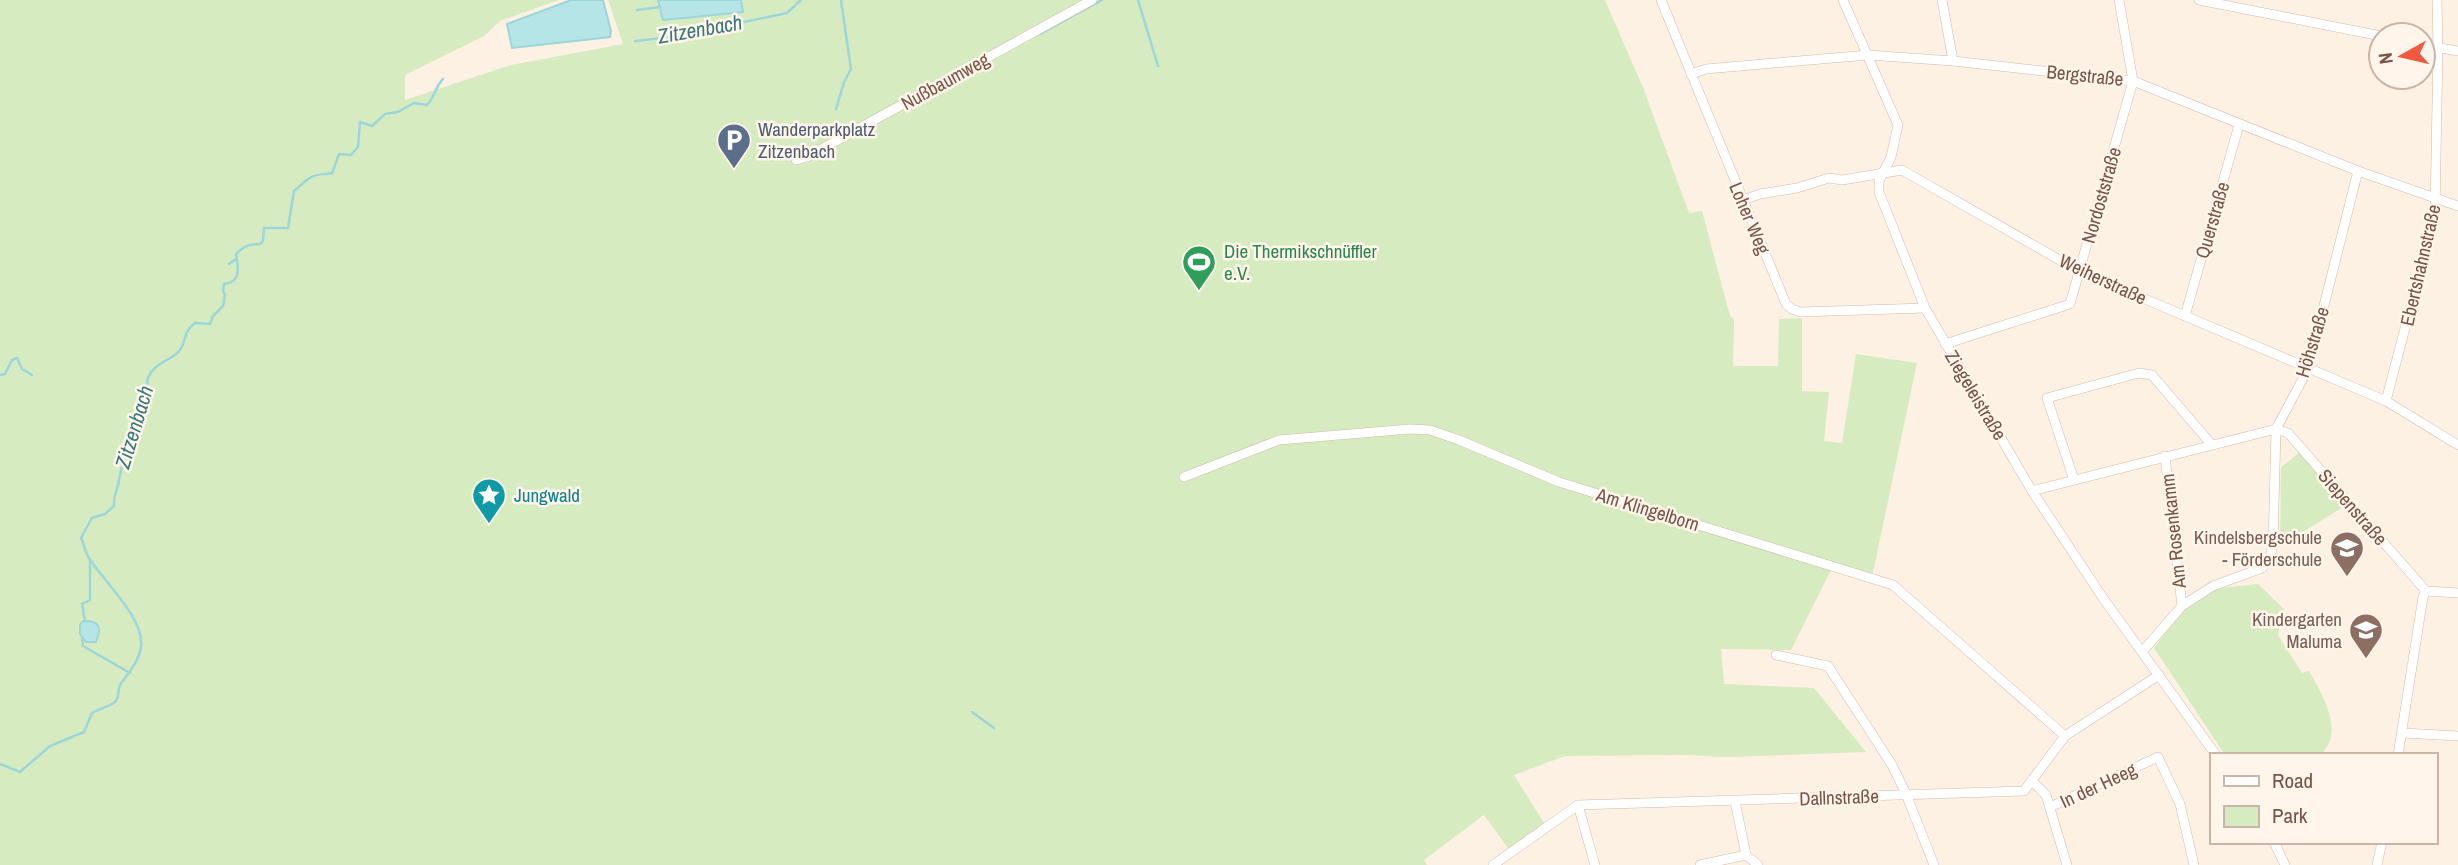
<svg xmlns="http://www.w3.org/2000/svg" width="2458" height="865" font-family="'Archivo Narrow',sans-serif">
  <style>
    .green { fill: #d6ecc0 }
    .water { fill: #b6e5e8; stroke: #9cd6db; stroke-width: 2 }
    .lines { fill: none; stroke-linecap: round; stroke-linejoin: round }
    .stream { stroke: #9cd6db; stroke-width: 2.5 }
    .minor-casing { stroke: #d1b9ab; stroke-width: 10 }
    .minor { stroke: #fff; stroke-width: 9 }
    .labels { text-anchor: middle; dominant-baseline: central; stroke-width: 5; stroke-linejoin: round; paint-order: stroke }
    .street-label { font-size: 19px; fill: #775447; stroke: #fff5ea }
    .service-label { font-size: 19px; fill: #4e5e75; stroke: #fff5ea; text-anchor: start }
    .leisure-label { font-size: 19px; fill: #27864d; stroke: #fff5ea; text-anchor: start }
    .culture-label { font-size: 19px; fill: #0d838f; stroke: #fff5ea; text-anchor: start }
    .education-label { font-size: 19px; fill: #785e54; stroke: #fff5ea; text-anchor: end }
    .water-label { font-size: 21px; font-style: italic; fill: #3a787e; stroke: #fff5ea }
  </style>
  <rect width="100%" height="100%" fill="#fdf1e3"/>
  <!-- green -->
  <g class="green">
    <polygon points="0,0 559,0 500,21 484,36 405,75 405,100 511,65 623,44 608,0 658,0 663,20 743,12 741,0 1605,0 1644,90 1689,213 1702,211 1730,316 1734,320 1733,366 1778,366 1779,319 1802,318 1802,391 1829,392 1824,441 1842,443 1856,354 1917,363 1871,582 1831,570 1791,650 1721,649 1724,684 1814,688 1866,752 1728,757 1682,755 1565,756 1514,775 1549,831 1513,855 1484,815 1424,860 1427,865 0,865"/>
    <polygon points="2300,452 2345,506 2280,546 2281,467"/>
    <path d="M2258,584L2284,609L2278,635L2302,673L2309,671C2319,688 2337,718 2330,740C2329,745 2324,750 2322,755H2225L2154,648L2185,607L2213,589Z"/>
  </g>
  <!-- water -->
  <g class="water">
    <polygon points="571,0 603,0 611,31 610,37 512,48 507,24"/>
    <polygon points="658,0 741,0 743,12 663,20"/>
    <path d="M83,621C100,621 102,627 96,642H86L80,634V625Z"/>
  </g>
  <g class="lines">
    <!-- stream -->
    <g class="stream">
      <polyline points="1138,0 1158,66"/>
      <polyline points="637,10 660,7"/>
      <polyline points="1040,34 1102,0"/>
      <polyline points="635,41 673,37 787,13 801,0"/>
      <polyline points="836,109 844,82 851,69 841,0"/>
      <polyline points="229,264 236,259"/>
      <polyline points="0,375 5,374 12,360 17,358 22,369 32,375"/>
      <polyline points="85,621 82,604 90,600 90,560"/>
      <polyline points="82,638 83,646 130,673"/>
      <polyline points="972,712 994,728"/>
      <path d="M0,764L20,772L50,746L84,732L92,713C98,709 112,706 116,701C119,696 118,690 120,685C128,673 139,662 141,647C145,618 103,581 89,558C85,552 84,544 81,538L92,518L105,514L114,506C113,496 118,489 119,480C124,451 137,427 146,399C148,392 146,384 148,378C155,361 172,361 180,350C187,340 182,333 195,323L210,324L213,316L223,306L225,295L223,291L224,284C242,283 238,266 236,254C245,245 248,245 260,244L263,241L264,228H288L294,191C300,187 302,183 308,179C315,173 325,175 332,173L339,154L351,155L358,147L360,122L372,126L385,114L398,112L414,103L427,105C435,97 435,87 443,79"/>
    </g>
    <!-- minor casing -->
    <g class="minor-casing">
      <g id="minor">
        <polyline points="1661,0 1786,304 1792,309 1800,312 1925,308"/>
        <polyline points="1843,0 1898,125 1891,157 1879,181 1879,192 1925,308 2032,491 2103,598 2216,755"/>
        <polyline points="1942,0 1953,61"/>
        <polyline points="2199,0 2381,36"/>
        <polyline points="2423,45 2458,51"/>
        <polyline points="1691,74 1706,69 1868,55 1953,61 2133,81 2358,171 2458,206"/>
        <polyline points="796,160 807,157 1092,0"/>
        <polyline points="1743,200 1760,194 1797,188 1829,178 1842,180 1902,170 2079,271 2386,401 2458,445"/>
        <polyline points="2185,316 2239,125"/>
        <polyline points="1945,344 2070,304 2133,81 2119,0"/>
        <polyline points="2386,401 2435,213 2438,48 2437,0"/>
        <polyline points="2165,456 2182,606"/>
        <polyline points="1184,477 1279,440 1410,429 1430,430 1459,440 1559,482 1893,585 2065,736"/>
        <polyline points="2074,480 2047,398 2139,373 2152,375 2212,445"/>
        <polyline points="2032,491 2276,429 2288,433 2426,591 2458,593"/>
        <polyline points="2142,652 2182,606 2213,586 2262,568 2270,557 2273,545 2276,429 2308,369 2358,171"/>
        <polyline points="1776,655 1828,666 1892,765 1906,794 1934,865"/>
        <polyline points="2403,733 2458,736"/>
        <polyline points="2398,755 2423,597 2426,591"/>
        <polyline points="2032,781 2046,795 2067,865"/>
        <polyline points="1735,801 1746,855 1758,865"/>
        <polyline points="1578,805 1595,865"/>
        <polyline points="2050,807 2158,757 2180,804 2194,865"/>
        <polyline points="2274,842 2285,865"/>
        <polyline points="1493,865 1578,805 2024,791 2065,736 2159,675"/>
        <polyline points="1700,865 1746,855"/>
        <polyline points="2377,865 2382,842"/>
      </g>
    </g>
    <!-- minor -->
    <use href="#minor" class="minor"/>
  </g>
  <!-- icons -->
  <defs>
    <g id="parking-pin" transform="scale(1.75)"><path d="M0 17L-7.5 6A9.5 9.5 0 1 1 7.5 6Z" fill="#5c6f8a" stroke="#fff5ea"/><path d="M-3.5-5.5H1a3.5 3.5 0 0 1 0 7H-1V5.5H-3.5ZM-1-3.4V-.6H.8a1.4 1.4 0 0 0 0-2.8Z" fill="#fff"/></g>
    <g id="stadium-pin" transform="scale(1.75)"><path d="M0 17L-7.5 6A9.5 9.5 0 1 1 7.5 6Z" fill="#2e9e5b" stroke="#fff5ea"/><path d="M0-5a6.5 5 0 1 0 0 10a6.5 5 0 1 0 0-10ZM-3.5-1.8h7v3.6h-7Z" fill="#fff"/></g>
    <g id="sight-pin" transform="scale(1.75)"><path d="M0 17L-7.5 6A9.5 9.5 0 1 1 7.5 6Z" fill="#0f9aa8" stroke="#fff5ea"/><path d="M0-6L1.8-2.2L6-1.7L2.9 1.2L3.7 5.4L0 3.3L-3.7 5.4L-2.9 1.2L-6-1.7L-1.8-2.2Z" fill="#fff"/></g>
    <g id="school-pin" transform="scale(1.75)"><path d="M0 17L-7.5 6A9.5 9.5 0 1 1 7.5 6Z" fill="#8d6e63" stroke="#fff5ea"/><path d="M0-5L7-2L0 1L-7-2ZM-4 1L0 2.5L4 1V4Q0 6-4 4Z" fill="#fff"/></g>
  </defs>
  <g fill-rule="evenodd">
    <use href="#parking-pin" x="734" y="140"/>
    <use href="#stadium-pin" x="1199" y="262"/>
    <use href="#sight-pin" x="489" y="495"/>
    <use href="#school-pin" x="2347" y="548"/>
    <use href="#school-pin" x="2366" y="630"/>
  </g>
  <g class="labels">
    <!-- street labels -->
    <g class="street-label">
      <text transform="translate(2085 75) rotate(6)">Bergstraße</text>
      <text transform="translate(945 81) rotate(-29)">Nußbaumweg</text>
      <text transform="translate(2101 195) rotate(-74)">Nordoststraße</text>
      <text transform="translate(1750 218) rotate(67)">Loher Weg</text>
      <text transform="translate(2212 220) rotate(-74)">Querstraße</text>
      <text transform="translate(2420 265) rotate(-77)">Ebertshahnstraße</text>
      <text transform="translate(2103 279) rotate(25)">Weiherstraße</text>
      <text transform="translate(2312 342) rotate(-73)">Höhstraße</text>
      <text transform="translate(1976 395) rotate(59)">Ziegeleistraße</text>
      <text transform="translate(2353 507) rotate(49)">Siepenstraße</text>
      <text transform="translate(1648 509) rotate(17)">Am Klingelborn</text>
      <text transform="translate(2173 531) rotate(-96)">Am Rosenkamm</text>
      <text transform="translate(2098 785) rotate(-25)">In der Heeg</text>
      <text transform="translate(1839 797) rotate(-2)">Dallnstraße</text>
    </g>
    <!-- service labels -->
    <g class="service-label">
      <text x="758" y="129">Wanderparkplatz<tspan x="758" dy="22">Zitzenbach</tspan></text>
    </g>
    <!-- leisure labels -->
    <g class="leisure-label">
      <text x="1224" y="251">Die Thermikschnüffler<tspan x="1224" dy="22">e.V.</tspan></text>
    </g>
    <!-- culture labels -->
    <g class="culture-label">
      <text x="514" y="495">Jungwald</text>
    </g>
    <!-- education labels -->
    <g class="education-label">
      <text x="2322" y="537">Kindelsbergschule<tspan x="2322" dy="22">- Förderschule</tspan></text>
      <text x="2342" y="619">Kindergarten<tspan x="2342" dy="22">Maluma</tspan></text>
    </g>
    <!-- water labels -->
    <g class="water-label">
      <text transform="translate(700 29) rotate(-10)">Zitzenbach</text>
      <text transform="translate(134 427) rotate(-73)">Zitzenbach</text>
    </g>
  </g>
  <!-- legend -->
  <rect x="2210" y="753" width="228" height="91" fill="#fff5ea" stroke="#c9b5a9" stroke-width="2"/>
  <rect x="2224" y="776" width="35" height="10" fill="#ffffff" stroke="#c9b5a9" stroke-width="2"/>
  <text x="2272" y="788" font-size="21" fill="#775447">Road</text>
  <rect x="2224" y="806" width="35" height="21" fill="#d6ecc0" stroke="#c9b5a9" stroke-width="2"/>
  <text x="2272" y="823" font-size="21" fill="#775447">Park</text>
  <!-- north arrow -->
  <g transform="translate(2402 56) rotate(262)"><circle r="33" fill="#fff5ea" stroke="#c9b5a9" stroke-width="2"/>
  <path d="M0-5L12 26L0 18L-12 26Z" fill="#ef5941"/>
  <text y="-10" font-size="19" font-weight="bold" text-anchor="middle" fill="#775447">N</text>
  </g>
</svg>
